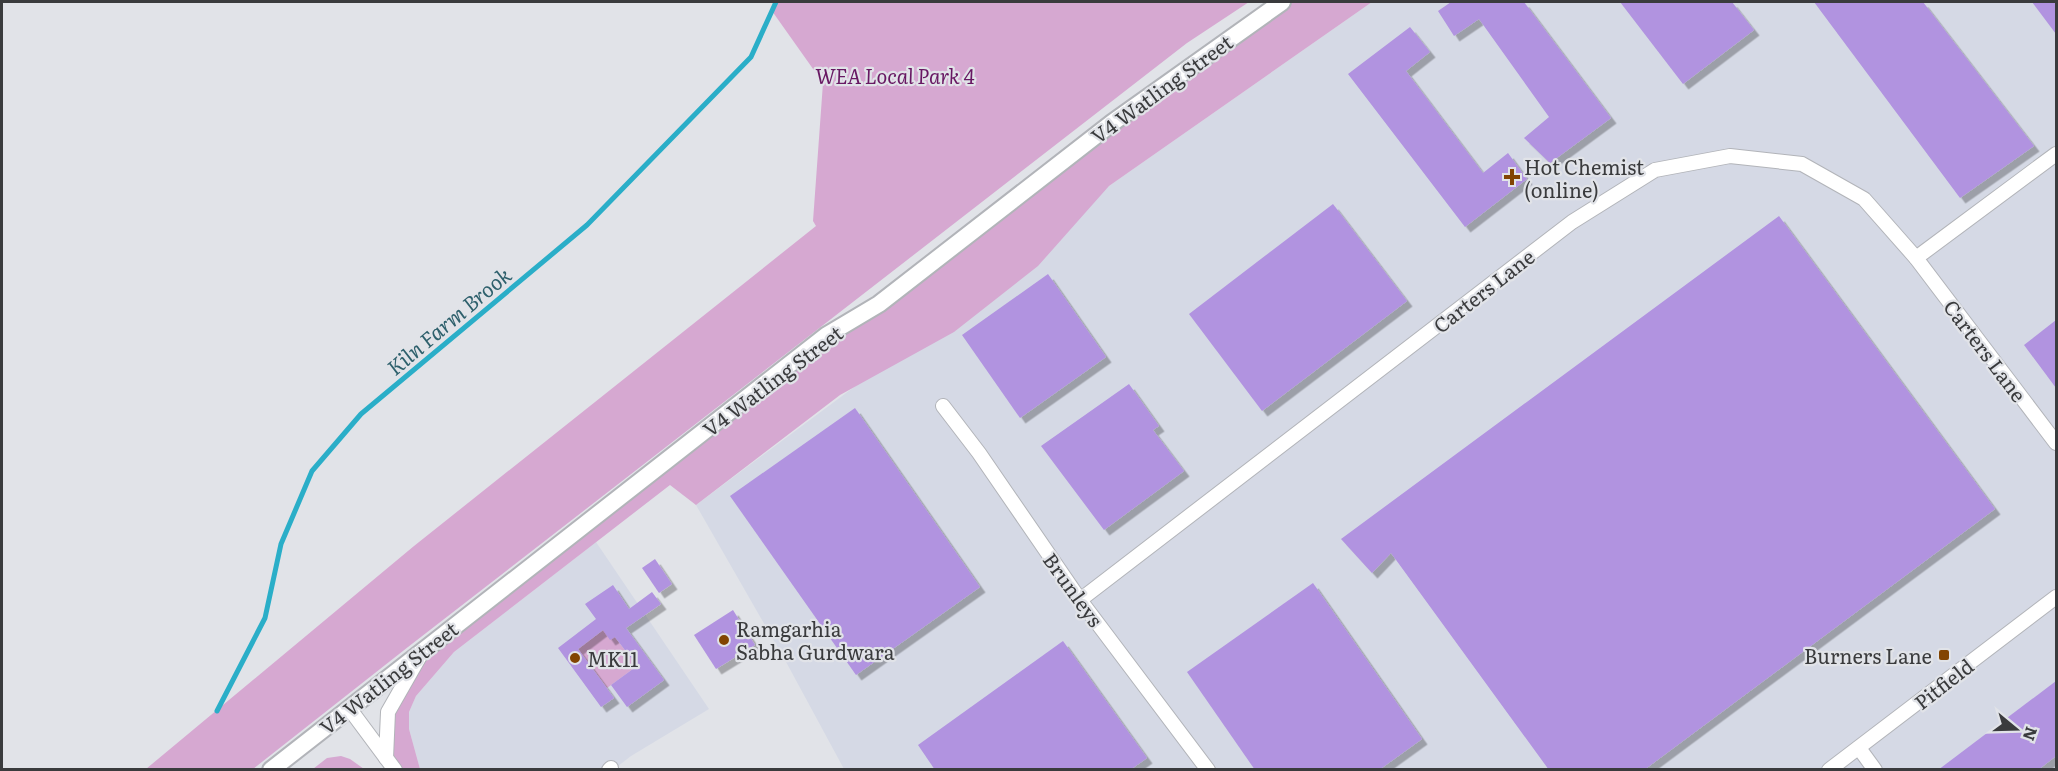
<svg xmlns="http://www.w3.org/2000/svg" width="2058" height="771" font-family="Literata,serif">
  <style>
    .built { fill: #d5d9e5 }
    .green { fill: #d6a8d1 }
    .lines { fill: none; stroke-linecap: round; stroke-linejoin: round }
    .stream { stroke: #2aaec8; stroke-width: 5 }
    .building { fill: #b193e0; filter: url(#shadow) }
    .minor-casing { stroke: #b2b4b9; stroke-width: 16 }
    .tertiary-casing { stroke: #b2b4b9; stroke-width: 20 }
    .minor { stroke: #fff; stroke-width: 14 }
    .tertiary { stroke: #fff; stroke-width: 16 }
    .poi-dot { fill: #824403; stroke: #e1e3e8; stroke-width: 2 }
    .labels { text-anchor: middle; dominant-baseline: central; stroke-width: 4.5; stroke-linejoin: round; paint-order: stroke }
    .park-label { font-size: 20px; font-style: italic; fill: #681863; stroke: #e1e3e8 }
    .street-label { font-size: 20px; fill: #3a3b3d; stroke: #e1e3e8 }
    .poi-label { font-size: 20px; fill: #3a3b3d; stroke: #e1e3e8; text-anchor: start }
    .water-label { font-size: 21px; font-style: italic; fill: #2e606c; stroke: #e1e3e8 }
  </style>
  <defs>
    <filter id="shadow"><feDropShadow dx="5.5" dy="5.5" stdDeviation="0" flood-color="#0004"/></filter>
  </defs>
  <rect width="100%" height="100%" fill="#e1e3e8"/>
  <!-- built -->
  <g class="built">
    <polygon points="1372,2 2056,2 2056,769 844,769 785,660 696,505 885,364 1109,186"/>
    <polygon points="596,542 709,709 631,756 613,770 420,769 409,729 409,712 416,696 454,652"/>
  </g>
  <!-- green -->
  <g class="green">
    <polygon points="776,2 1249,2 1187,43 408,647 253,769 146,769 414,546 816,226 813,221 823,83 772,11"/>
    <polygon points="1282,2 1372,2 1109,186 1038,266 954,332 840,395 696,505 670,485 454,652 416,696 409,712 409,729 420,769 395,769 386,758 388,712 422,651"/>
    <polygon points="603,630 615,637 637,666 607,688 578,649"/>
    <polygon points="341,756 350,759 364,769 313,769 327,758"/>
  </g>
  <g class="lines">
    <!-- stream -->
    <polyline class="stream" points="217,711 265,618 281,544 312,471 361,414 587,225 751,57 776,2"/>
  </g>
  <!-- building -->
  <g class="building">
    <polygon points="1451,2 1524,2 1611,118 1550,163 1524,138 1549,117 1479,19 1454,36 1438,11"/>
    <polygon points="1620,2 1732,2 1754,30 1683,84"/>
    <polygon points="1814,2 1923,2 2034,146 1960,198"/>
    <polygon points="2032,2 2056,2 2056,34"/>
    <polygon points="1410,27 1430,52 1406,71 1483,173 1508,153 1527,179 1465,227 1348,74"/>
    <polygon points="1333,204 1407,301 1262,411 1189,314"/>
    <polygon points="1779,216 1995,509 1644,770 1549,770 1391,553 1372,573 1341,539"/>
    <polygon points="1048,274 1106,357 1020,418 962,335"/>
    <polygon points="2056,320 2056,388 2024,345"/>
    <polygon points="1129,384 1159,426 1153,430 1184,471 1104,530 1041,446"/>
    <polygon points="855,408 980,587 856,675 730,496"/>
    <polygon points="655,559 672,584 659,593 642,568"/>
    <polygon points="1313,583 1422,739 1379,770 1255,770 1187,672"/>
    <polygon points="613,585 629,609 652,592 661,604 626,628 664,680 627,707 611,685 637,666 615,637 610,640 603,630 578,649 614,698 601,707 558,648 596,619 585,604"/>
    <polygon points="733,610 755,645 716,669 694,635"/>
    <polygon points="1063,641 1147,758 1130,770 935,770 918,745"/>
    <polygon points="2056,681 2056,756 2038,770 1938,770"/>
  </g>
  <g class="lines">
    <!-- minor casing -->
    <g class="minor-casing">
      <g id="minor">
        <polyline points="1916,258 2056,154"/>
        <polyline points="943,406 979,453 1080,600 1208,770"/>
        <polyline points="1080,600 1572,222 1655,170 1730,156 1802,164 1864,199 1916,258 2056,443"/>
        <polyline points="349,708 395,770"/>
        <polyline points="1859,748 1875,770"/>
        <polyline points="386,758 388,712 420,656"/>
        <polyline points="609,770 611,768"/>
        <polyline points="1829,770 2056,597"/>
      </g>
    </g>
    <!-- tertiary casing -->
    <g class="tertiary-casing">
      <polyline id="tertiary" points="271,770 827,335 879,304 1112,123 1282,2"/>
    </g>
    <!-- minor -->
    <use href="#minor" class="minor"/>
    <!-- tertiary -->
    <use href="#tertiary" class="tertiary"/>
  </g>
  <!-- markers -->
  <g class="poi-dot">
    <path d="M1509 168h6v6h6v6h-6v6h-6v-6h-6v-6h6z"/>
    <circle cx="724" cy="640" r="6"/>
    <rect x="1938" y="649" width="12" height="12" rx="3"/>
    <circle cx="575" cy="658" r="6"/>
  </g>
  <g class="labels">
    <!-- park labels -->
    <g class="park-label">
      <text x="895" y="75">WEA Local Park 4</text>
    </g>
    <!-- street labels -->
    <g class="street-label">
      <text transform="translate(1161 88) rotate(-36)">V4 Watling Street</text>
      <text transform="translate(1483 290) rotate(-38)">Carters Lane</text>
      <text transform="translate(1986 350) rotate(53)">Carters Lane</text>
      <text transform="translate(772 380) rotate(-37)">V4 Watling Street</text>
      <text transform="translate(1074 589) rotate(54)">Brunleys</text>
      <text transform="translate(388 677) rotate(-38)">V4 Watling Street</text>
      <text transform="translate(1943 683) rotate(-38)">Pitfield</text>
    </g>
    <!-- poi labels -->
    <g class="poi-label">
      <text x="1524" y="166">Hot Chemist<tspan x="1524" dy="23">(online)</tspan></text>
      <text x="736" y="628">Ramgarhia<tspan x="736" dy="23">Sabha Gurdwara</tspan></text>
      <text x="1932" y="655" text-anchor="end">Burners Lane</text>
      <text x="587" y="658">MK11</text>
    </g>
    <!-- water labels -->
    <g class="water-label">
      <text transform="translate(448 320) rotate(-40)">Kiln Farm Brook</text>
    </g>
  </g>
  <!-- border -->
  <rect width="2058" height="771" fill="none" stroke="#3a3b3d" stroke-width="6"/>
  <!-- north arrow -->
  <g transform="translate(2016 729) rotate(109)" stroke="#e1e3e8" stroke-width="4.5" paint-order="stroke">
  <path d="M0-4.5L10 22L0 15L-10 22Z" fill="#3a3b3d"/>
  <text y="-9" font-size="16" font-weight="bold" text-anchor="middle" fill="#3a3b3d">N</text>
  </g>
</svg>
